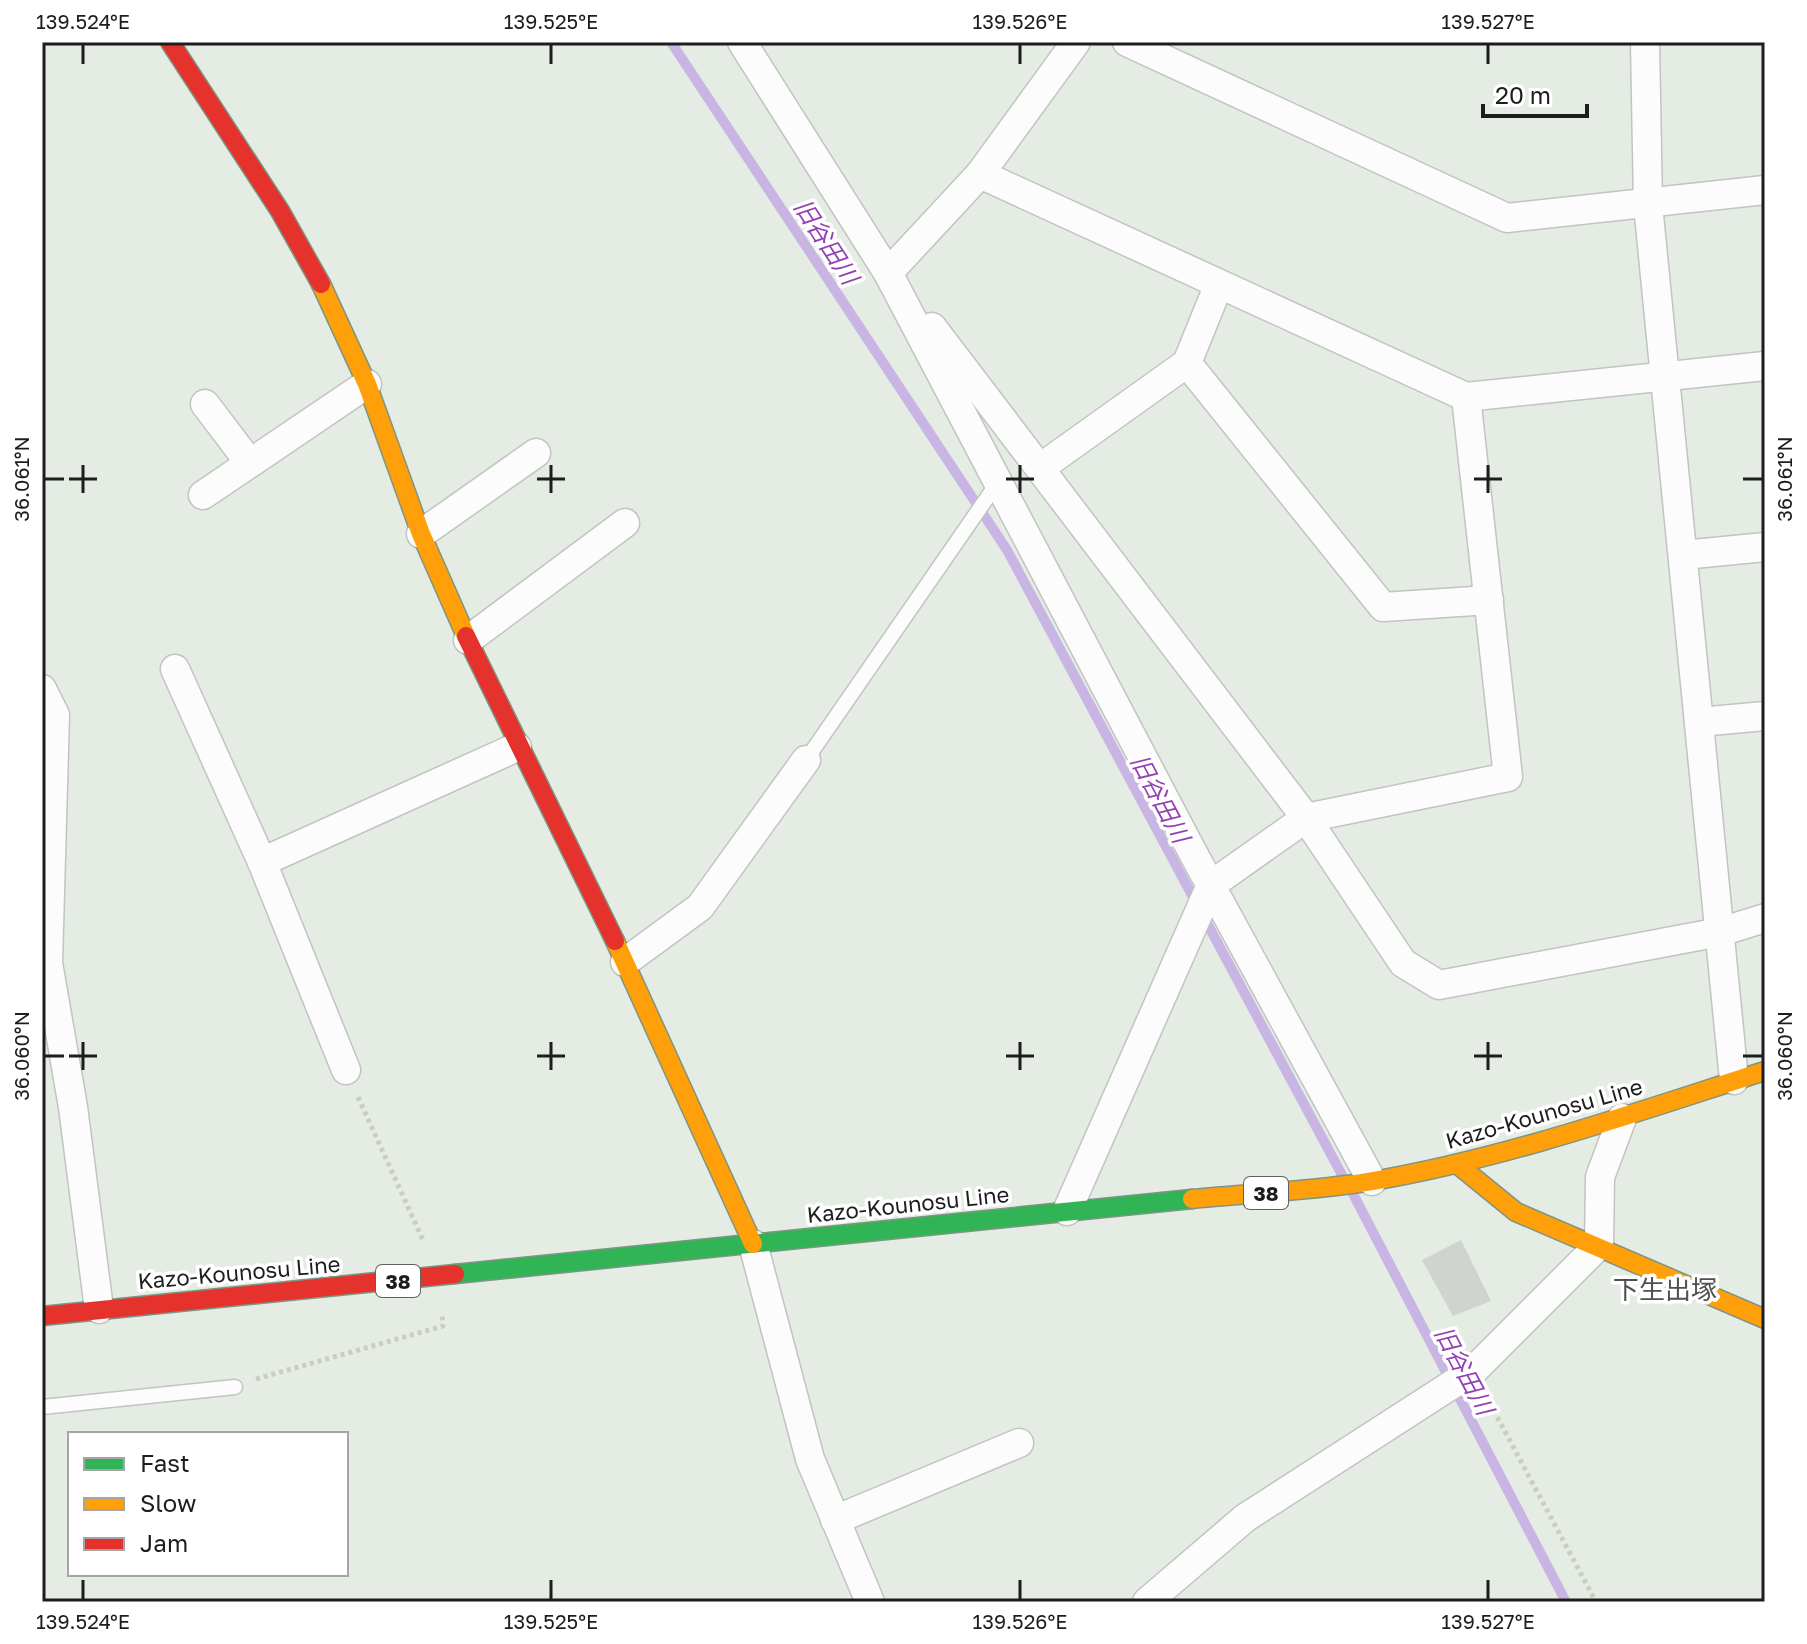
<svg xmlns="http://www.w3.org/2000/svg" width="1807" height="1644" font-family="'Golos Text','Noto Sans JP',sans-serif">
  <style>
    .lines { fill: none; stroke-linecap: round; stroke-linejoin: round }
    .stream { stroke: #c8b5e3; stroke-width: 10 }
    .building { fill: #cfd4ce }
    .lane-casing { stroke: #c1c4c1; stroke-width: 17 }
    .street-casing { stroke: #c1c4c1; stroke-width: 31 }
    .fast-casing { stroke: #7c9683; stroke-width: 21 }
    .slow-casing { stroke: #7c9683; stroke-width: 21 }
    .jam-casing { stroke: #7c9683; stroke-width: 21 }
    .path { stroke: #c9cfbc; stroke-width: 5; stroke-dasharray: 4 4; stroke-linecap: butt }
    .lane { stroke: #fbfcfb; stroke-width: 14 }
    .street { stroke: #fbfcfb; stroke-width: 28 }
    .fast { stroke: #30b455; stroke-width: 18 }
    .slow { stroke: #ff9f0a; stroke-width: 18 }
    .jam { stroke: #e5322d; stroke-width: 18 }
    .ticks { fill: none; stroke: #1d1d1d; stroke-width: 3 }
    .labels { text-anchor: middle; dominant-baseline: central; stroke-width: 7; stroke-linejoin: round; paint-order: stroke }
    .shield { fill: #fff; stroke: #616161; stroke-width: 2 }
    .shield-label { font-size: 20px; font-weight: bold; fill: #1d1d1d }
    .street-label { font-size: 22px; fill: #1d1d1d; stroke: #fff }
    .water-label { font-size: 24px; font-style: italic; fill: #9440b5; stroke: #fff }
    .quarter-label { font-size: 26px; fill: #505050; stroke: #fff }
    .neatline { fill: none; stroke: #1d1d1d; stroke-width: 3 }
    .ticks-label { font-size: 20px; text-anchor: middle; fill: #1d1d1d }
  </style>
  <rect width="100%" height="100%" fill="#e5ece4"/>
  <g class="lines">
    <!-- stream -->
    <g class="stream">
      <polyline points="671,42 1007,550 1342,1175"/>
      <polyline points="1352,1192 1566,1602"/>
    </g>
  </g>
  <!-- building -->
  <polygon class="building" points="1461,1240 1491,1301 1453,1316 1422,1260"/>
  <g class="lines">
    <!-- lane casing -->
    <g class="lane-casing">
      <g id="lane">
        <polyline points="806,760 998,482"/>
        <polyline points="42,1407 235,1387"/>
      </g>
    </g>
    <!-- street casing -->
    <g class="street-casing">
      <g id="street">
        <polyline points="742,42 888,273 1193,853 1372,1181"/>
        <polyline points="1127,42 1507,218 1765,190"/>
        <polyline points="1645,42 1648,205 1734,1080"/>
        <polyline points="980,174 1466,397 1765,366"/>
        <polyline points="888,273 980,174 1076,42"/>
        <polyline points="932,327 1306,818 1403,963 1439,985 1720,932 1765,918"/>
        <polyline points="1187,363 1383,607 1489,600"/>
        <polyline points="205,404 249,462"/>
        <polyline points="1040,468 1187,363 1219,284"/>
        <polyline points="203,495 367,384"/>
        <polyline points="421,534 536,453"/>
        <polyline points="1683,555 1765,547"/>
        <polyline points="468,640 625,523"/>
        <polyline points="175,669 262,862"/>
        <polyline points="42,689 55,715 48,963 73,1107 99,1309"/>
        <polyline points="1699,722 1765,716"/>
        <polyline points="625,962 700,907 806,760"/>
        <polyline points="346,1070 262,862 517,747"/>
        <polyline points="1067,1211 1211,885 1306,818 1508,777 1466,397"/>
        <polyline points="753,1244 810,1459 870,1602"/>
        <polyline points="835,1520 1019,1443"/>
        <polyline points="1147,1602 1245,1518 1473,1371 1599,1245 1600,1177 1622,1118"/>
      </g>
    </g>
    <!-- fast casing -->
    <g class="fast-casing">
      <polyline id="fast" points="455,1274 1192,1199"/>
    </g>
    <!-- slow casing -->
    <g class="slow-casing">
      <g id="slow">
        <polyline points="321,284 367,384 421,534 466,636"/>
        <polyline points="615,941 753,1244"/>
        <polyline points="1457,1164 1516,1212 1765,1319"/>
        <path d="M1192,1199C1252,1193 1314,1191 1373,1181C1506,1158 1637,1112 1765,1071"/>
      </g>
    </g>
    <!-- jam casing -->
    <g class="jam-casing">
      <g id="jam">
        <polyline points="170,42 280,211 321,284"/>
        <polyline points="466,636 615,941"/>
        <polyline points="42,1316 455,1274"/>
      </g>
    </g>
    <!-- path -->
    <g class="path">
      <polyline points="358,1097 423,1240"/>
      <polyline points="256,1379 443,1326 442,1315"/>
      <polyline points="1486,1396 1596,1602"/>
    </g>
    <!-- lane -->
    <use href="#lane" class="lane"/>
    <!-- street -->
    <use href="#street" class="street"/>
    <!-- fast -->
    <use href="#fast" class="fast"/>
    <!-- slow -->
    <use href="#slow" class="slow"/>
    <!-- jam -->
    <use href="#jam" class="jam"/>
  </g>
  <!-- ticks -->
  <path class="ticks" d="M83,44V64M551,44V64M1020,44V64M1488,44V64M83,465V493M551,465V493M1020,465V493M1488,465V493M44,479H64M69,479H97M537,479H565M1006,479H1034M1474,479H1502M1743,479H1763M83,1042V1070M551,1042V1070M1020,1042V1070M1488,1042V1070M44,1056H64M69,1056H97M537,1056H565M1006,1056H1034M1474,1056H1502M1743,1056H1763M83,1580V1600M551,1580V1600M1020,1580V1600M1488,1580V1600"/>
  <g class="labels">
    <!-- shield labels -->
    <g class="shield">
      <rect x="1244" y="1177" width="44" height="32" rx="6"/>
      <rect x="376" y="1265" width="44" height="32" rx="6"/>
    </g>
    <g class="shield-label">
      <text x="1266" y="1193">38</text>
      <text x="398" y="1281">38</text>
    </g>
    <!-- street labels -->
    <g class="street-label">
      <text transform="translate(1544 1113) rotate(-16)">Kazo-Kounosu Line</text>
      <text transform="translate(908 1204) rotate(-6)">Kazo-Kounosu Line</text>
      <text transform="translate(239 1272) rotate(-5)">Kazo-Kounosu Line</text>
    </g>
    <!-- water labels -->
    <g class="water-label">
      <text transform="translate(827 241) rotate(57)">旧谷田川</text>
      <text transform="translate(1161 798) rotate(62)">旧谷田川</text>
      <text transform="translate(1465 1370) rotate(62)">旧谷田川</text>
    </g>
    <!-- quarter labels -->
    <g class="quarter-label">
      <text x="1665" y="1289">下生出塚</text>
    </g>
  </g>
  <!-- border -->
  <rect width="1807" height="1644" fill="none" stroke="#ffffff" stroke-width="88"/>
  <!-- legend -->
  <rect x="68" y="1432" width="280" height="144" fill="#ffffff" stroke="#a5a5a5" stroke-width="2"/>
  <rect x="84" y="1458" width="40" height="12" fill="#30b455" stroke="#a5a5a5" stroke-width="2"/>
  <text x="140" y="1472" font-size="24" fill="#1d1d1d">Fast</text>
  <rect x="84" y="1498" width="40" height="12" fill="#ff9f0a" stroke="#a5a5a5" stroke-width="2"/>
  <text x="140" y="1512" font-size="24" fill="#1d1d1d">Slow</text>
  <rect x="84" y="1538" width="40" height="12" fill="#e5322d" stroke="#a5a5a5" stroke-width="2"/>
  <text x="140" y="1552" font-size="24" fill="#1d1d1d">Jam</text>
  <!-- scale -->
  <path d="M1483 104v12h104v-12" fill="none" stroke="#1d1d1d" stroke-width="4"/>
  <text x="1495" y="104" font-size="24" fill="#1d1d1d" stroke="#ffffff" stroke-width="6" paint-order="stroke">20 m</text>
  <rect x="44" y="44" width="1719" height="1556" class="neatline"/>
  <g class="ticks-label">
    <text x="83" y="29">139.524°E</text>
    <text x="551" y="29">139.525°E</text>
    <text x="1020" y="29">139.526°E</text>
    <text x="1488" y="29">139.527°E</text>
    <text transform="translate(22 479) rotate(-90)" y="7">36.061°N</text>
    <text transform="translate(1785 479) rotate(-90)" y="7">36.061°N</text>
    <text transform="translate(22 1056) rotate(-90)" y="7">36.060°N</text>
    <text transform="translate(1785 1056) rotate(-90)" y="7">36.060°N</text>
    <text x="83" y="1629">139.524°E</text>
    <text x="551" y="1629">139.525°E</text>
    <text x="1020" y="1629">139.526°E</text>
    <text x="1488" y="1629">139.527°E</text>
  </g>
</svg>
